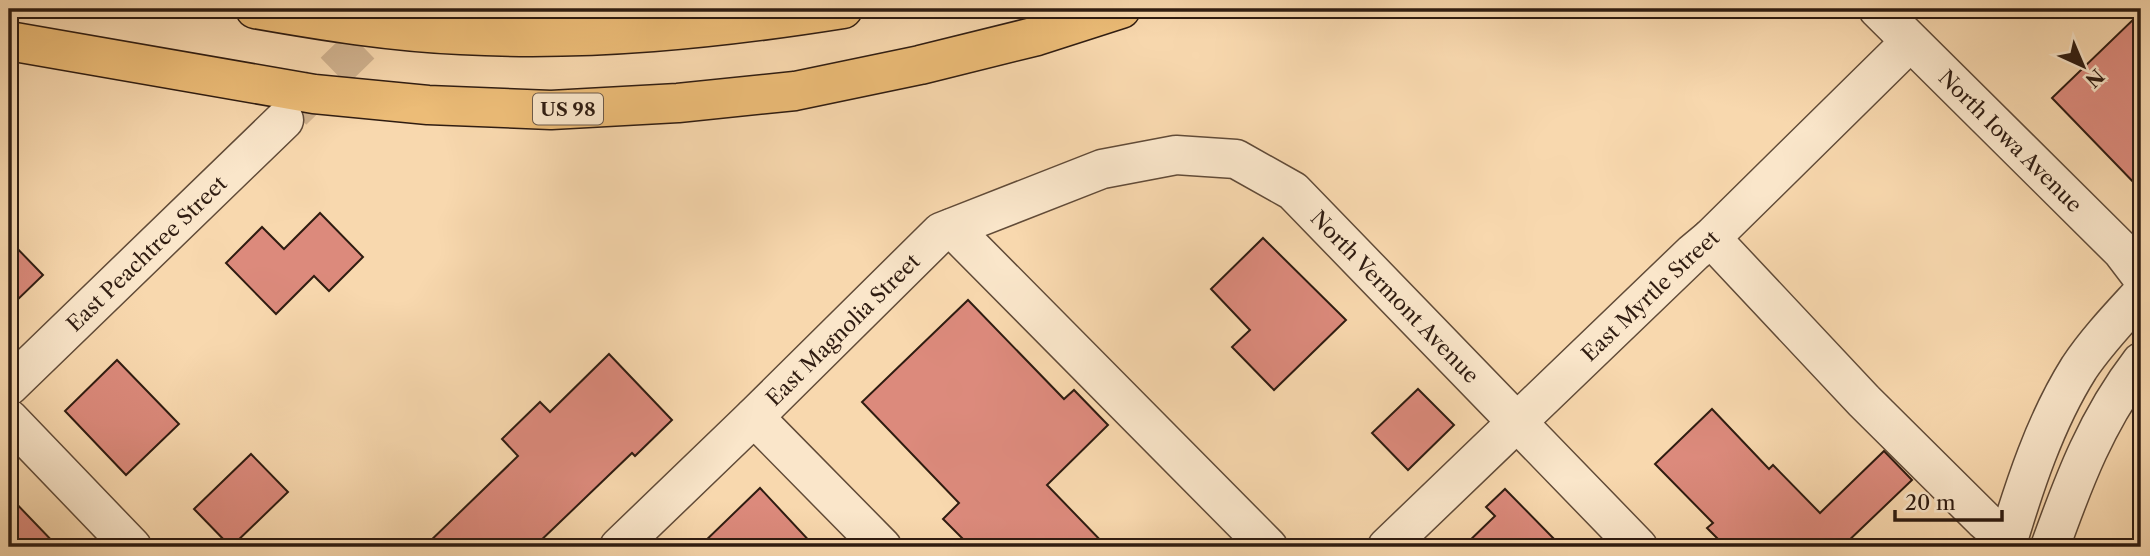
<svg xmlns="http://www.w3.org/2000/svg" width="2150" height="556" font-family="'Libre Caslon Text',serif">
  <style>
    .building { fill: #dc8a7c; stroke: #2f1c11; stroke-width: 2 }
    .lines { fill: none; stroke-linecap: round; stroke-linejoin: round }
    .minor-tunnel { stroke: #d0b28f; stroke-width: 38; stroke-dasharray: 38 19; stroke-linecap: butt }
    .minor-casing { stroke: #614b38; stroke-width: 41 }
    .major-casing { stroke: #2f1c11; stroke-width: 41 }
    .minor { stroke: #fae6ca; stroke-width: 38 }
    .major { stroke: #ecbc77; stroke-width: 38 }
    .labels { text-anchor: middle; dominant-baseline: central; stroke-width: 5; stroke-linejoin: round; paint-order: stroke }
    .shield { fill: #fae6ca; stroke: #6c5948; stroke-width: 2 }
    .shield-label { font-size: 19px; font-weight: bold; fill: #2f1c11 }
    .street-label { font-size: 21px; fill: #2f1c11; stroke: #fae6ca }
  </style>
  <rect width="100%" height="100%" fill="#f8d8ae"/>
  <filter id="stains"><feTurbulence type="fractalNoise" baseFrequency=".00286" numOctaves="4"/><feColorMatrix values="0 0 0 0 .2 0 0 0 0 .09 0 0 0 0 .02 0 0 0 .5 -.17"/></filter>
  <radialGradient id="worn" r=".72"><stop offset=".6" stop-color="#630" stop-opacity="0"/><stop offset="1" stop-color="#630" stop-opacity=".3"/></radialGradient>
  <!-- building -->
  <g class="building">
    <polygon points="2141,12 2141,190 2052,98"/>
    <polygon points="320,213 363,257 329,291 314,276 276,314 226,263 262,227 284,249"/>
    <polygon points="1263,238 1346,320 1274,390 1232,347 1250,330 1211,289"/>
    <polygon points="9,240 43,275 9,308"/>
    <polygon points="968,300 1064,399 1074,390 1108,425 1047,485 1107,547 971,547 943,519 959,503 862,402"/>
    <polygon points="609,354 672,420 635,456 632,453 534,547 424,547 518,456 502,439 540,402 550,412"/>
    <polygon points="117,360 179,424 126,475 65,411"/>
    <polygon points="1418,389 1454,425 1408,470 1372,433"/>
    <polygon points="1712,409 1769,469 1773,465 1820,513 1884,451 1912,480 1842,547 1726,547 1707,528 1713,523 1655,464"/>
    <polygon points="251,454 288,492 231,547 194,509"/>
    <polygon points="760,488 815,547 699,547"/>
    <polygon points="1505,489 1562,547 1463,547 1495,516 1486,507"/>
    <polygon points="9,496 58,547 9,547"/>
  </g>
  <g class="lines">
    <!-- minor-tunnel -->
    <polyline class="minor-tunnel" points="293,111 398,9"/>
    <!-- minor casing -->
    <g class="minor-casing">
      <g id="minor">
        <path id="s1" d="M1878,9L2122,251L2141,276"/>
        <polyline points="952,228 1268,547"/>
        <polyline points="1711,238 1864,401 1984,520 2008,541"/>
        <path id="s2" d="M9,386L284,120"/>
        <polyline points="754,417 882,547"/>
        <polyline points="9,419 132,547"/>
        <path id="s3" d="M619,547L754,417L941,232L1102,169L1176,155L1236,159L1293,191L1638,547"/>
        <path id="s4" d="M1387,547L1693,253L1711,238L1910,42"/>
        <path d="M2006,547C2024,487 2045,422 2079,368C2097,341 2120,317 2141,294"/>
        <path d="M2050,547C2074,480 2097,419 2141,362"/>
      </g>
    </g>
    <!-- major casing -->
    <g class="major-casing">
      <g id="major">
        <path d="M255,9C323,21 392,32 461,35C589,42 717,29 843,9"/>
        <polyline points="9,41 314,94 428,105 551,110 678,103 795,91 920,65 1037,36 1121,9"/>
      </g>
    </g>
    <!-- minor -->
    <use href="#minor" class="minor"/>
    <!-- major -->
    <use href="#major" class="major"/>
  </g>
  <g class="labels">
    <!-- shield labels -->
    <rect class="shield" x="533" y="93.5" width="70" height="31" rx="5"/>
    <g class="shield-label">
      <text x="568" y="109">US 98</text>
    </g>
    <!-- street labels -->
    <g class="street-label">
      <text stroke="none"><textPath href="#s1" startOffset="187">North Iowa Avenue</textPath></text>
      <text stroke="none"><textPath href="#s2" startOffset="191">East Peachtree Street</textPath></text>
      <text stroke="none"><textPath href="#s4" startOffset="364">East Myrtle Street</textPath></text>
      <text stroke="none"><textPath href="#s3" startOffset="971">North Vermont Avenue</textPath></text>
      <text stroke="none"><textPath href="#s3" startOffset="312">East Magnolia Street</textPath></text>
    </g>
  </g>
  <!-- margin -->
  <rect width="2150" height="556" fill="none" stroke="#f8d8ae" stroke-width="35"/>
  <rect x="10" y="10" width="2129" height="535" fill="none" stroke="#2f1c11" stroke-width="3.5"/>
  <rect x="18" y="18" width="2115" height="521" fill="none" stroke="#2f1c11" stroke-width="2"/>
  <!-- north arrow -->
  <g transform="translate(2083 66) rotate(136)" stroke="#fae6ca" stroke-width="5" paint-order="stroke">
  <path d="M0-5L12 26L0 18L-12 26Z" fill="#2f1c11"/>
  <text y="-10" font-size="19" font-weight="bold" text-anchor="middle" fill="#2f1c11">N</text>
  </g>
  <!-- scale -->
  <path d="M1895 510v10h107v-10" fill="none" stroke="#2f1c11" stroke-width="3.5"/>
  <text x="1905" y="510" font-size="21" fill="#2f1c11" stroke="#fae6ca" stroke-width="5" paint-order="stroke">20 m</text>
  <rect width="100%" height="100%" filter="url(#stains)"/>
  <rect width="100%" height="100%" fill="url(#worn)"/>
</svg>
